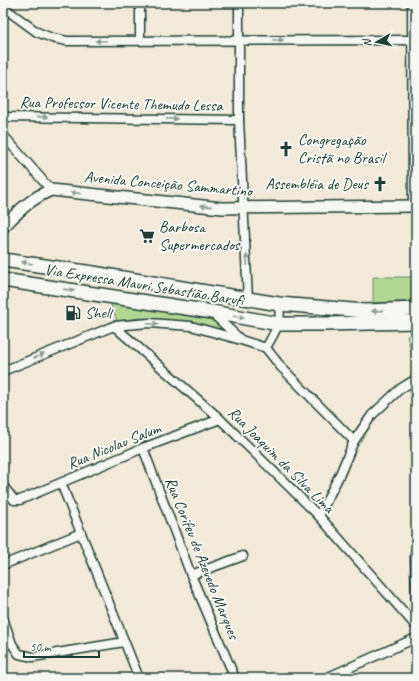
<svg xmlns="http://www.w3.org/2000/svg" width="419" height="681" font-family="Caveat,sans-serif">
  <style>
    .green { fill: #b2d792; stroke: #688a63 }
    .lines { fill: none; stroke-linecap: round; stroke-linejoin: round }
    .minor-casing { stroke: #1f3d34; stroke-width: 11 }
    .secondary-casing { stroke: #1f3d34; stroke-width: 14 }
    .primary-casing { stroke: #1f3d34; stroke-width: 16 }
    .minor { stroke: #f6f6f2; stroke-width: 8 }
    .secondary { stroke: #f6f6f2; stroke-width: 11 }
    .primary { stroke: #f6f6f2; stroke-width: 13 }
    .oneway { fill: #8a9a93 }
    .labels { text-anchor: middle; dominant-baseline: central; stroke-width: 4; stroke-linejoin: round; paint-order: stroke }
    .street-label { font-size: 16px; fill: #1f3d34; stroke: #f6f6f2 }
    .poi-label { font-size: 16px; fill: #1f3d34; stroke: #f6f6f2; text-anchor: start }
  </style>
  <rect width="100%" height="100%" fill="#f2ead8"/>
  <filter id="ink" filterUnits="userSpaceOnUse"><feTurbulence type="fractalNoise" baseFrequency=".025" numOctaves="2"/><feDisplacementMap in="SourceGraphic" scale="8" xChannelSelector="R" yChannelSelector="G"/><feConvolveMatrix kernelMatrix="1 2 1 2 8 2 1 2 1" color-interpolation-filters="sRGB"/></filter>
  <g filter="url(#ink)">
    <!-- green -->
    <g class="green">
      <polygon points="373,277 416,277 416,301 373,303"/>
      <polygon points="110,302 216,318 232,333 166,321 140,318 117,321"/>
      <polygon points="416,335 416,359 415,359 411,351 407,336"/>
    </g>
    <g class="lines">
      <!-- minor casing -->
      <g class="minor-casing">
        <g id="minor">
          <polyline points="140,3 140,40"/>
          <polyline points="239,3 239,120 248,299"/>
          <polyline points="412,3 413,206"/>
          <polyline points="3,7 37,32 52,38 67,41 416,40"/>
          <polyline points="3,117 239,120"/>
          <polyline points="3,135 51,190"/>
          <polyline points="212,313 240,339"/>
          <polyline points="114,326 220,419 319,516 416,626"/>
          <path d="M266,348C275,331 282,324 279,304"/>
          <polyline points="3,371 114,326 149,323 191,326 241,340 266,348 281,367 354,441"/>
          <polyline points="143,448 191,575 235,678"/>
          <polyline points="61,483 139,678"/>
          <polyline points="3,486 14,500 20,500 143,448 220,419"/>
          <polyline points="319,516 340,474 354,441 372,415 400,389 416,379"/>
          <polyline points="416,548 415,556 416,602"/>
          <polyline points="3,565 81,533"/>
          <polyline points="191,575 243,556"/>
          <polyline points="3,618 12,644 19,654 33,657 124,642"/>
          <polyline points="326,678 416,638"/>
        </g>
      </g>
      <!-- secondary casing -->
      <g class="secondary-casing">
        <path id="secondary" d="M3,227C19,211 30,199 51,190L222,208L416,206"/>
      </g>
      <!-- primary casing -->
      <g class="primary-casing">
        <g id="primary">
          <polyline points="3,260 93,273 279,304 365,311 416,309"/>
          <polyline points="3,280 212,312 279,324 325,324 416,322"/>
        </g>
      </g>
      <!-- minor -->
      <use href="#minor" class="minor"/>
      <!-- secondary -->
      <use href="#secondary" class="secondary"/>
      <!-- primary -->
      <use href="#primary" class="primary"/>
    </g>
    <!-- one-way arrows -->
    <defs><path id="oneway-solid" d="M-6-.8H1V-3.2L6.5 0L1 3.2V.8H-6Z"/></defs>
    <g class="oneway">
      <use href="#oneway-solid" transform="translate(278 40)"/>
      <use href="#oneway-solid" transform="translate(101 41) rotate(180)"/>
      <use href="#oneway-solid" transform="translate(42 117) rotate(1)"/>
      <use href="#oneway-solid" transform="translate(172 119) rotate(1)"/>
      <use href="#oneway-solid" transform="translate(76 193) rotate(-173)"/>
      <use href="#oneway-solid" transform="translate(206 206) rotate(-174)"/>
      <use href="#oneway-solid" transform="translate(247 260) rotate(-93)"/>
      <use href="#oneway-solid" transform="translate(27 263) rotate(-170)"/>
      <use href="#oneway-solid" transform="translate(69 290) rotate(8)"/>
      <use href="#oneway-solid" transform="translate(377 311) rotate(178)"/>
      <use href="#oneway-solid" transform="translate(239 317) rotate(10)"/>
      <use href="#oneway-solid" transform="translate(153 324) rotate(2)"/>
      <use href="#oneway-solid" transform="translate(39 356) rotate(-22)"/>
    </g>
  </g>
  <!-- icons -->
  <defs>
    <g id="church-bare" transform="scale(1.2)"><path d="M-1.2-6h2.4v3.5h3.3v2.4h-3.3V6h-2.4V-.1h-3.3v-2.4h3.3Z" fill="#1f3d34" stroke="#f6f6f2" stroke-width="2.5" paint-order="stroke"/></g>
    <g id="supermarket-bare" transform="scale(1.2)"><path d="M-6-5.5h2.5l.6 2H6L4.5 2H-2.5L-4.4-4H-6ZM-1.5 3.2a1.3 1.3 0 1 0 .1 0ZM3 3.2a1.3 1.3 0 1 0 .1 0Z" fill="#1f3d34" stroke="#f6f6f2" stroke-width="2.5" paint-order="stroke"/></g>
    <g id="fuel-bare" transform="scale(1.2)"><path d="M-5.5-6h7V0h2V4h1.3V-2.5L3-4.5l.8-.8L6-3V5H2.5V1h-1V6h-7ZM-4.2-4.7v3.2H.2V-4.7Z" fill="#1f3d34" stroke="#f6f6f2" stroke-width="2.5" paint-order="stroke"/></g>
  </defs>
  <g fill-rule="evenodd">
    <use href="#church-bare" x="286" y="149"/>
    <use href="#church-bare" x="380" y="184"/>
    <use href="#supermarket-bare" x="147" y="236"/>
    <use href="#fuel-bare" x="73" y="313"/>
  </g>
  <g class="labels">
    <!-- street labels -->
    <g class="street-label">
      <text transform="translate(121 104) rotate(1)">Rua Professor Vicente Themudo Lessa</text>
      <text transform="translate(168 184) rotate(5)">Avenida Conceição Sammartino</text>
      <text transform="translate(144 285) rotate(9)">Via Expressa Mauri Sebastião Barufi</text>
      <text transform="translate(114 446) rotate(-22)">Rua Nicolau Salum</text>
      <text transform="translate(281 460) rotate(45)">Rua Joaquim da Silva Lima</text>
      <text transform="translate(202 558) rotate(68)">Rua Corifeu de Azevedo Marques</text>
    </g>
    <!-- poi labels -->
    <g class="poi-label">
      <text x="298" y="140">Congregação<tspan x="298" dy="18">Cristã no Brasil</tspan></text>
      <text x="368" y="184" text-anchor="end">Assembléia de Deus</text>
      <text x="159" y="227">Barbosa<tspan x="159" dy="18">Supermercados</tspan></text>
      <text x="85" y="313">Shell</text>
    </g>
  </g>
  <!-- margin -->
  <rect width="419" height="681" fill="none" stroke="#f6f6f2" stroke-width="16"/>
  <rect x="8" y="8" width="403" height="665" fill="none" stroke="#1f3d34" stroke-width="1.5" filter="url(#ink)"/>
  <!-- north arrow -->
  <g transform="translate(377 42) rotate(261)" stroke="#f6f6f2" stroke-width="3" paint-order="stroke">
  <path d="M0-3L7 15L0 10L-7 15Z" fill="#1f3d34"/>
  <text y="-6" font-size="11" font-weight="bold" text-anchor="middle" fill="#1f3d34">N</text>
  </g>
  <!-- scale -->
  <path d="M24 651v6h75v-6" fill="none" stroke="#1f3d34" stroke-width="2"/>
  <text x="30" y="651" font-size="12" fill="#1f3d34" stroke="#f6f6f2" stroke-width="3" paint-order="stroke">50 m</text>
</svg>
